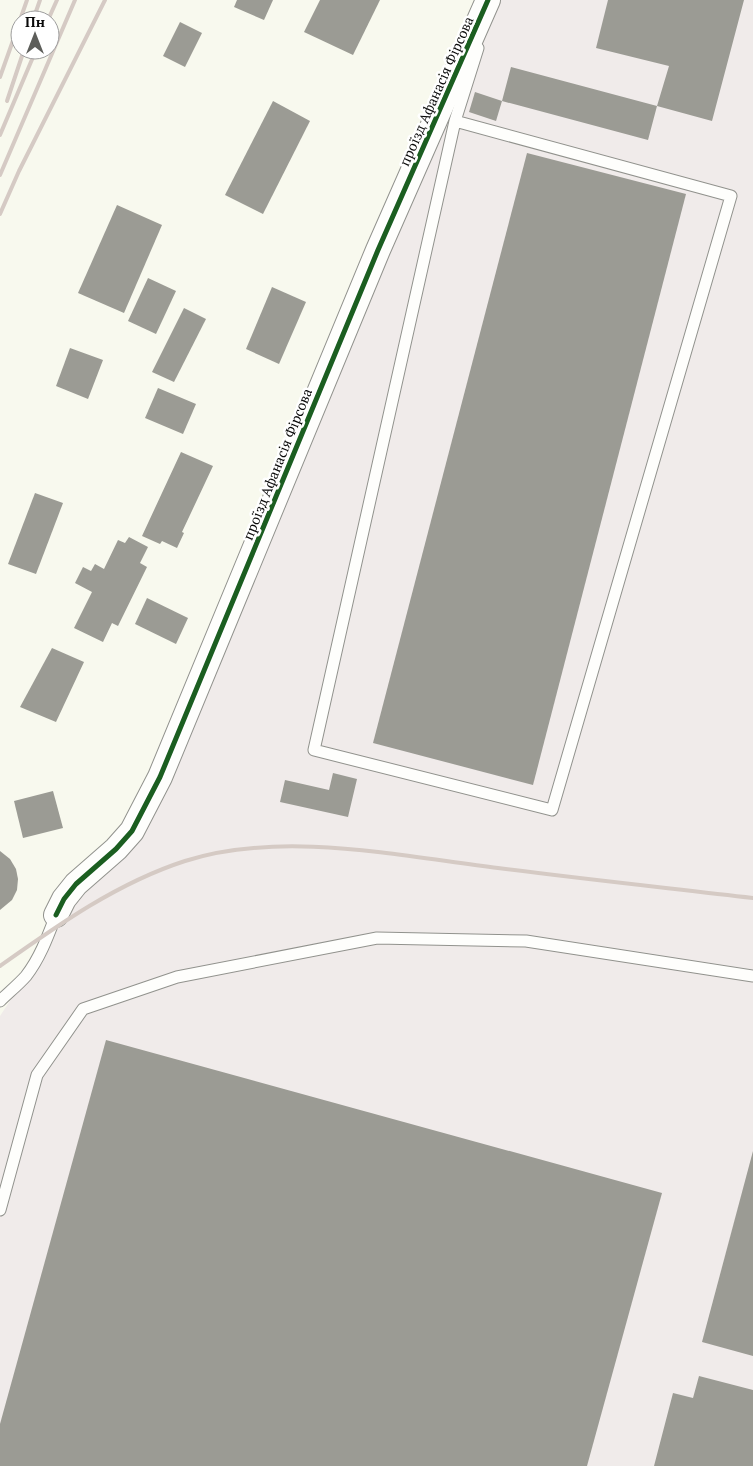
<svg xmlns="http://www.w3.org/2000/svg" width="753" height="1466" font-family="'PT Serif',serif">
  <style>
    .industrial { fill: #f0ebea }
    .building { fill: #9b9b94 }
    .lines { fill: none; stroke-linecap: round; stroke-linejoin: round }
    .service-casing { stroke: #91928d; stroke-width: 13 }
    .minor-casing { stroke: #91928d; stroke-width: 26 }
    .service { stroke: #fefefc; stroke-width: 11 }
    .minor { stroke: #fefefc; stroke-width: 24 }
    .rail { stroke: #d5cac4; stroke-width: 4 }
    .cycleway-casing { stroke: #fff; stroke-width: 8 }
    .cycleway { stroke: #1b5e20; stroke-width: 5 }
    .labels { text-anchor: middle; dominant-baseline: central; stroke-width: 5; stroke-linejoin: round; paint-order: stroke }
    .street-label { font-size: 14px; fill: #0a0a0a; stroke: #fff }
  </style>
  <rect width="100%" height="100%" fill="#f8f9ee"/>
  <!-- industrial -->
  <polygon class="industrial" points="491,0 753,0 753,1466 0,1466 0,1016 165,766"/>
  <!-- building -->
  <g class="building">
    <polygon points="237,0 273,0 264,20 234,7"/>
    <polygon points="320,0 380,0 353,55 304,32"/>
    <polygon points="608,0 744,0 712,121 657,106 648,140 502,101 511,67 657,106 669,66 596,48"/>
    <polygon points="180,22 202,33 185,67 163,56"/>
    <polygon points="475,92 502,101 496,121 469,112"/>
    <polygon points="273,101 310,121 263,214 225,195"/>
    <polygon points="527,153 686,194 533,785 373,743"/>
    <polygon points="117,205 162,225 124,313 78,293"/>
    <polygon points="148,278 176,291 156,334 128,321"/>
    <polygon points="272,287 306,302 279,364 246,349"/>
    <polygon points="184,308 206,319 174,382 152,372"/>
    <polygon points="70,348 103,360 88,399 56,386"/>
    <polygon points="158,388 196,404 183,434 145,418"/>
    <polygon points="181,452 213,466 182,532 184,533 177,548 162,541 160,544 142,536"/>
    <polygon points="35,493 63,503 36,574 8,564"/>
    <polygon points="129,537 148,547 140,563 147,567 118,626 112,623 103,642 74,628 92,592 75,583 83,567 91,571 95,564 104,569 118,540 125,543"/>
    <polygon points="147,598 188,618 176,644 135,624"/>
    <polygon points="52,648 84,662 56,722 20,707"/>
    <polygon points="333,773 357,779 348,817 280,802 285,780 329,790"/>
    <polygon points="53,791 63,828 23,838 14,801"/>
    <polygon points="0,851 10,859 16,869 18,879 17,890 12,900 0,910"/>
    <polygon points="106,1040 662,1193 587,1466 0,1466 0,1424"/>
    <polygon points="753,1151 753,1356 702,1342"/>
    <polygon points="699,1376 753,1390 753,1466 654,1466 673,1393 693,1398"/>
  </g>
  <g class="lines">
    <!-- service casing -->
    <g class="service-casing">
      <g id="service">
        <polyline points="455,121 731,196 552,810 314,750 455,121 478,48"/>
        <path d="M0,1001C8,993 18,985 26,976C40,958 48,936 56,915"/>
        <polyline points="0,1210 37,1075 83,1009 177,977 377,938 526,941 753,976"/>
      </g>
    </g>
    <!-- minor casing -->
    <g class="minor-casing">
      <polyline id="minor" points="56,915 64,899 76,884 116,849 132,831 160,777 378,250 488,0"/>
    </g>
    <!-- service -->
    <use href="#service" class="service"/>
    <!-- minor -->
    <use href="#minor" class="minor"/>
    <!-- rail -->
    <g class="rail">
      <polyline points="20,20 27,0"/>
      <polyline points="33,20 40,0"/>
      <polyline points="48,20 57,0"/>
      <polyline points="0,77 20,21"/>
      <polyline points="7,101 24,50"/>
      <polyline points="0,135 36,50"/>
      <polyline points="0,175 75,0"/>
      <polyline points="0,214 19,171 105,0"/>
      <path d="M0,966C58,925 117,883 185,861C281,830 400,856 498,868C583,879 668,888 753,898"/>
    </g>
    <!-- cycleway casing -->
    <g class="cycleway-casing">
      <polyline id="cycleway" points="56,915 64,899 76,884 116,849 132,831 160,777 378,250 488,0"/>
    </g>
    <!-- cycleway -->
    <use href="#cycleway" class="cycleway"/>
  </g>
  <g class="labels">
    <!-- street labels -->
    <g class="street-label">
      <text transform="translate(436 91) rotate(-66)">проїзд Афанасія Фірсова</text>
      <text transform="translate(277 464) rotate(-68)">проїзд Афанасія Фірсова</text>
    </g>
  </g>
  <!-- north arrow -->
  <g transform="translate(35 35)"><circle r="24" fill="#ffffff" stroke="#9d9d9d"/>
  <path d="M0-4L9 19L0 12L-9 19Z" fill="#5d5e5a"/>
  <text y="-8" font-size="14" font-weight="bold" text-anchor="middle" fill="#0a0a0a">Пн</text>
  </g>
</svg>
